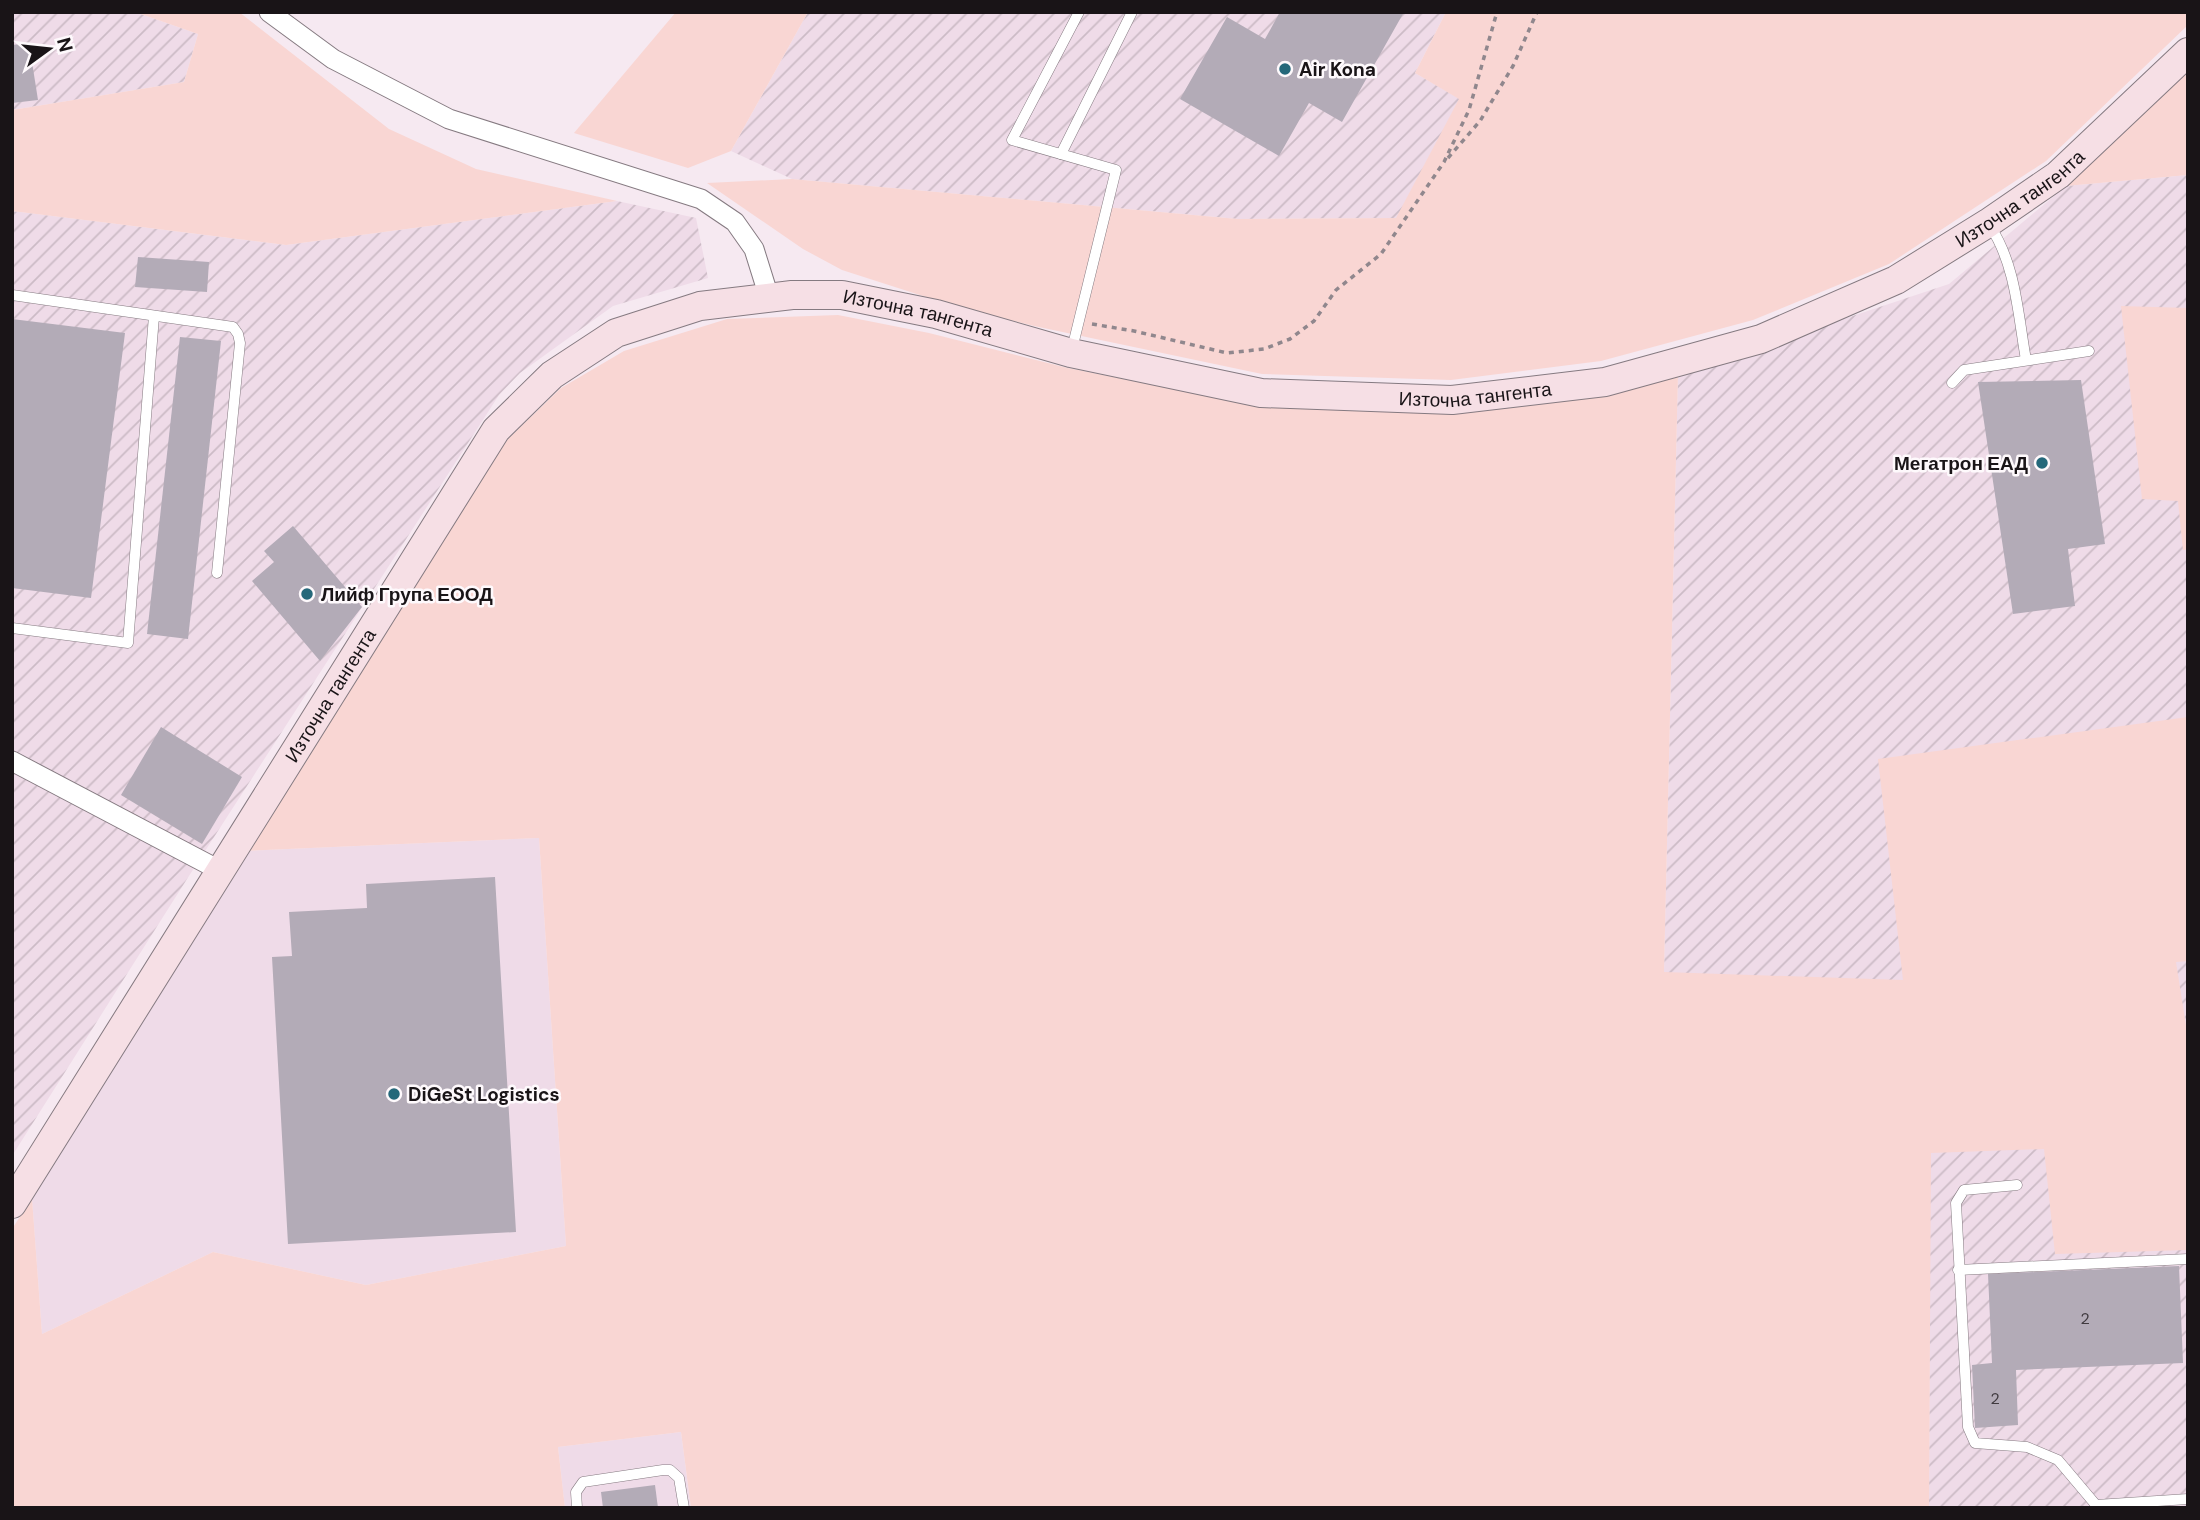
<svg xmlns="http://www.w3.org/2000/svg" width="2200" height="1520" font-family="'DM Sans',sans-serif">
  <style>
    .built { fill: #efdbe8 }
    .industrial { fill: url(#industrial-furrows) }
    .green { fill: #f9d6d3 }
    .building { fill: #b3abb7 }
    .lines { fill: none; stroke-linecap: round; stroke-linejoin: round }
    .lane-casing { stroke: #857a81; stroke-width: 11 }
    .street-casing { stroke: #857a81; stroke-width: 21 }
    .secondary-casing { stroke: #857a81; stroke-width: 30 }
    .path { stroke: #90878d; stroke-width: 3.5; stroke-dasharray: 5 5; stroke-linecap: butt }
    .lane { stroke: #fff; stroke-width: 10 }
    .street { stroke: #fff; stroke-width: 19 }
    .secondary { stroke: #f6dfe5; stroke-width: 28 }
    .poi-dot { fill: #25687a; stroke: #fef9fc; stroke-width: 2.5 }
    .labels { text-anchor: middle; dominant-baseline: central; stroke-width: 5; stroke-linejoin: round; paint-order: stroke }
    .number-label { font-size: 16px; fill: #403a3f }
    .poi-label { font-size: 19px; font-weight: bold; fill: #191417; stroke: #fef9fc; text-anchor: start }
    .street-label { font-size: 19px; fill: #191417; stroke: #fef9fc }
  </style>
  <defs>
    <pattern id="industrial-furrows" width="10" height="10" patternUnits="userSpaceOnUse" patternTransform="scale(1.75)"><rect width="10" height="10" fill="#efdbe8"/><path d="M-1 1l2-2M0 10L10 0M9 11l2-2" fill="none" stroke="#ccbbc6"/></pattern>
  </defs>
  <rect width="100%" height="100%" fill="#f6e9f1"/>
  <!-- built -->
  <g class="built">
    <polygon points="539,838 566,1246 366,1285 213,1252 42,1334 32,1198 244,851"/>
    <polygon points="681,1432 691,1508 565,1508 558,1447"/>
  </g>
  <!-- industrial -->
  <g class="industrial">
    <polygon points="12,12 135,12 198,34 184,82 12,110"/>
    <polygon points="808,12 1446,12 1415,73 1460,99 1397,218 1238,219 792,179 731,151"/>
    <polygon points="2188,175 2188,1508 1929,1508 1930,1153 1664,972 1678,374 1949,284 2066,186"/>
    <polygon points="617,201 696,218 708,278 613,306 520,373 499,395 187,879 12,1156 12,211 286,245"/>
  </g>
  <!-- green -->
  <g class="green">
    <polygon points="135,12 239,12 389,129 476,169 617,201 286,245 12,211 12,110 184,82 198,34"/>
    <polygon points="676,12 808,12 731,151 688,168 574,133"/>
    <polygon points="1446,12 2188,12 2188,25 2046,161 1889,264 1753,320 1601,361 1451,380 1262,374 1034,326 954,306 842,270 803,249 707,183 792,179 1238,219 1396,218 1459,99 1415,73"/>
    <polygon points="2188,72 2188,175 2066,186"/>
    <polygon points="2121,306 2188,308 2188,549 2183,550 2178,501 2142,499"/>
    <polygon points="838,315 929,333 1068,368 1259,406 1678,374 1664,972 1903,980 1878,759 2188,717 2188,961 2176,962 2188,1038 2188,1250 2055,1254 2044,1149 1931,1153 1929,1508 691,1508 681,1432 558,1447 565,1508 12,1508 12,1229 32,1198 42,1334 213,1252 366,1285 566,1246 539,838 244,851 507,440 561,388 624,351 727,319"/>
  </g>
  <!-- building -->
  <g class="building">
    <polygon points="1280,12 1404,12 1342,122 1309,103 1279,156 1180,99 1227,17 1265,39"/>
    <polygon points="29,43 38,100 12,103 12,45"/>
    <polygon points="138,257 209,262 207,292 135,287"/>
    <polygon points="12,319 125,333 91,598 12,588"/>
    <polygon points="180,337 221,341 188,639 147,634"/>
    <polygon points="2081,380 2105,544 2068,549 2075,606 2013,614 1978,382"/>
    <polygon points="293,526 362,607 320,661 252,581 274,562 264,551"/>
    <polygon points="161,727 242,777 202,844 121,795"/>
    <polygon points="495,877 516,1232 288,1244 272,957 292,956 289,912 367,908 366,884"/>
    <polygon points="2179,1266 2183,1363 2016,1370 2018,1425 1975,1428 1972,1365 1992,1363 1988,1274"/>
    <polygon points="655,1485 658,1508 603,1508 601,1492"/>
  </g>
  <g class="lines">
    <!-- lane casing -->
    <g class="lane-casing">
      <g id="lane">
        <polyline points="1061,154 1132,12"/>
        <path d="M1990,226C2016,265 2018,315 2026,360"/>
        <polyline points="12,295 233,327 238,334 240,343 217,573"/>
        <polyline points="1072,349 1116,170 1012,140 1079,12"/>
        <polyline points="1952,383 1964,370 2089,351"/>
        <polyline points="12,628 128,643 154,316"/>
        <polyline points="2017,1185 1964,1190 1956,1203 1968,1427 1975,1443 2027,1447 2058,1460 2096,1505 2096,1508"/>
        <polyline points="1958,1270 2188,1259"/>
        <polyline points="2096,1505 2188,1499"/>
        <polyline points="577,1508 576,1492 583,1482 663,1470 670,1470 679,1478 684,1508"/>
      </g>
    </g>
    <!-- street casing -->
    <g class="street-casing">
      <g id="street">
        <polyline points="269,12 333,59 449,119 701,199 735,222 754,249 769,297"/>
        <polyline points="12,761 219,870"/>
      </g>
    </g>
    <!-- secondary casing -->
    <g class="secondary-casing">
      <g id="secondary">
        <path id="s1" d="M12,1204L496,430L552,375L616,333L700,306L792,295H842L936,314L1071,353L1261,393L1452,400L1605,382L1761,339L1896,280L1988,223L2058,175L2188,52"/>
      </g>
    </g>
    <!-- path -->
    <g class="path">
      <polyline points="1448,158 1480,121 1513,66 1537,12"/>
      <polyline points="1092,324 1134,331 1227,353 1264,349 1290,339 1314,321 1336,290 1381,254 1444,162 1469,110 1497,12"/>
    </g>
    <!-- lane -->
    <use href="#lane" class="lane"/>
    <!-- street -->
    <use href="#street" class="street"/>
    <!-- secondary -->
    <use href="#secondary" class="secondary"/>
  </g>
  <!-- markers -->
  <g class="poi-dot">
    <circle cx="1285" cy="69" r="7"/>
    <circle cx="2042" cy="463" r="7"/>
    <circle cx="307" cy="594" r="7"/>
    <circle cx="394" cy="1094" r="7"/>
  </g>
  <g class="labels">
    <!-- number labels -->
    <g class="number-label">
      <text x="2085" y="1318">2</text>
      <text x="1995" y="1398">2</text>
    </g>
    <!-- poi labels -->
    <g class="poi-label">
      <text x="1299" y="69">Air Kona</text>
      <text x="2028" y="463" text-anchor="end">Мегатрон ЕАД</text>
      <text x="321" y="594">Лийф Група ЕООД</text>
      <text x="408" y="1094">DiGeSt Logistics</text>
    </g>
    <!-- street labels -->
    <g class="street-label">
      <text stroke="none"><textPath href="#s1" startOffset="2532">Източна тангента</textPath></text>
      <text stroke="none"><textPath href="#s1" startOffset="1377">Източна тангента</textPath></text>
      <text stroke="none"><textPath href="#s1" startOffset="1944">Източна тангента</textPath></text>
      <text stroke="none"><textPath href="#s1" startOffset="600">Източна тангента</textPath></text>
    </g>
  </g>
  <!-- border -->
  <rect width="2200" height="1520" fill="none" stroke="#191417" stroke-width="28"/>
  <!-- north arrow -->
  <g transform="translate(49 49) rotate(75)" stroke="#fef9fc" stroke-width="5" paint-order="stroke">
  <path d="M0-5L12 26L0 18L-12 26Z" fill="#191417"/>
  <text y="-10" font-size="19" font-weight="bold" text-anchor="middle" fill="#191417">N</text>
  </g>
</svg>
